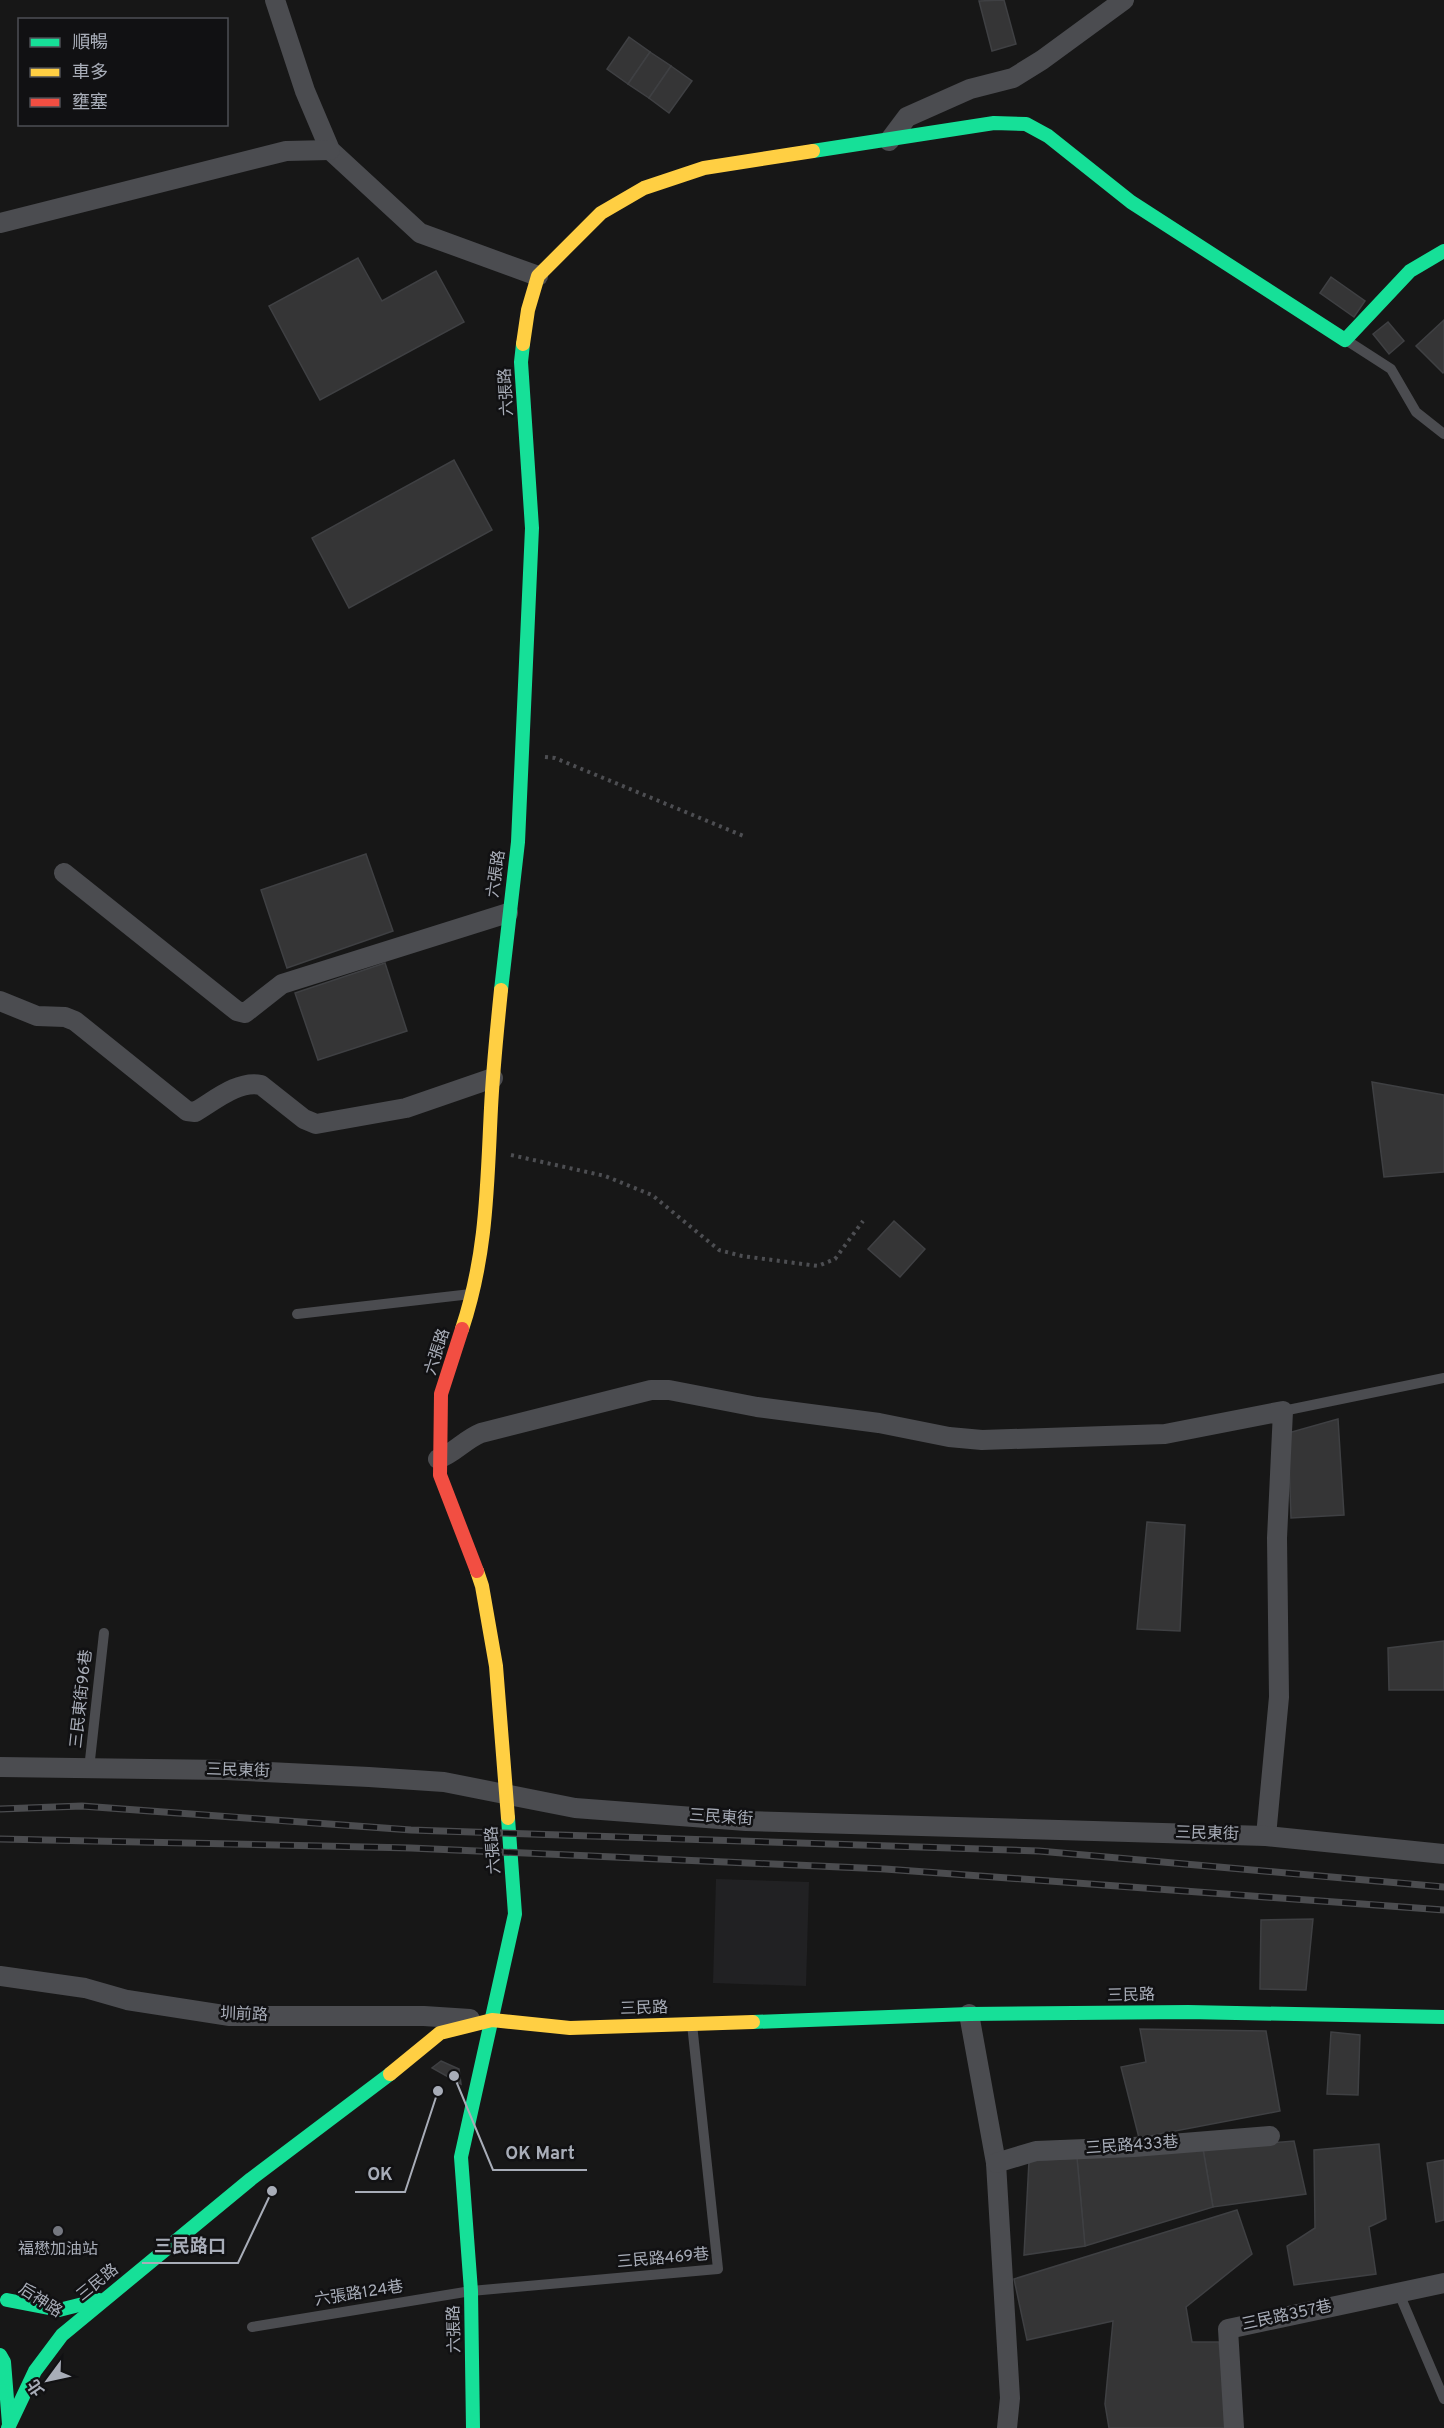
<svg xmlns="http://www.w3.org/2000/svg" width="1444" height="2428" font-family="Overpass,'Noto Sans TC',sans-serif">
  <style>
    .built { fill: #212123 }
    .building { fill: #353536; stroke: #3f4043; stroke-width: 1.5 }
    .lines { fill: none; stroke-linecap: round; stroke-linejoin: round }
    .path { stroke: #4d4e52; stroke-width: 4; stroke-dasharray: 3 4.5; stroke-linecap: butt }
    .lane { stroke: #4b4c50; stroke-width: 10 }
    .street { stroke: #4b4c50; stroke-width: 20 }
    .fast { stroke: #16e098; stroke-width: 14 }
    .slow { stroke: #ffcf43; stroke-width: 14 }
    .jam { stroke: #f24e42; stroke-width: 14 }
    .rail-casing { stroke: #4b4c4f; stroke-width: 7 }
    .rail { stroke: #111113; stroke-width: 4.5; stroke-dasharray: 14; stroke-linecap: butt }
    .poi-dot { fill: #757880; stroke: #111113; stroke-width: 2 }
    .labels { text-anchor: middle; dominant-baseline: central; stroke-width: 5; stroke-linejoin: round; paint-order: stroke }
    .street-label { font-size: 16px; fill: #a8adb8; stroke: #111113 }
    .poi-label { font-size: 16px; fill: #a8adb8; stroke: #111113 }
    .leader { fill: none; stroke: #a8adb8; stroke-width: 2 }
    .callout-dot { fill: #a8adb8; stroke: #111113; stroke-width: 2 }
    .callout-label { font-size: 18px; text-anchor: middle; font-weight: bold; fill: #a8adb8; stroke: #111113; stroke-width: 5; stroke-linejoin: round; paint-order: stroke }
  </style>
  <rect width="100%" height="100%" fill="#171717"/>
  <!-- built -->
  <polygon class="built" points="716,1879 809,1882 806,1986 713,1983"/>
  <!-- building -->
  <g class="building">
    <polygon points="1004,0 1016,44 992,51 979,1"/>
    <polygon points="629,37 650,52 628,84 607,69"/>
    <polygon points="650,52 671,66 649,98 628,84"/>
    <polygon points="671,66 692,81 669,113 649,98"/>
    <polygon points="358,258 382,301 436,271 464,322 320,400 269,306"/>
    <polygon points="1331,277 1365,301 1354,317 1320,293"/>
    <polygon points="1444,320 1444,372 1443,373 1416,346"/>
    <polygon points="1388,322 1404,341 1389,354 1373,334"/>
    <polygon points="454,460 492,530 349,608 312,538"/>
    <polygon points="366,854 393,931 287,968 261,890"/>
    <polygon points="385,963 407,1031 318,1060 295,993"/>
    <polygon points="1372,1082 1444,1095 1444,1172 1384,1177"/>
    <polygon points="894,1221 925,1249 900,1277 868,1249"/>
    <polygon points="1338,1419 1344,1515 1291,1518 1288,1433"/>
    <polygon points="1147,1522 1185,1525 1180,1631 1137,1629"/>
    <polygon points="1444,1641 1444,1690 1389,1690 1388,1648"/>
    <polygon points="1313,1919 1306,1990 1260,1989 1261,1920"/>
    <polygon points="1140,2029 1266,2031 1280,2111 1139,2138 1121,2067 1146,2062"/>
    <polygon points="1331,2032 1360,2035 1358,2095 1327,2094"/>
    <polygon points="441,2061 459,2069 461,2084 432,2068"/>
    <polygon points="1294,2141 1306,2194 1213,2207 1203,2149"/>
    <polygon points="1379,2144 1386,2219 1369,2227 1376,2274 1294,2285 1287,2246 1315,2228 1314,2150"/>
    <polygon points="1203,2149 1213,2207 1085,2246 1077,2158"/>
    <polygon points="1077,2158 1085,2246 1024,2255 1029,2161"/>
    <polygon points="1444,2160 1444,2220 1436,2222 1427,2163"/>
    <polygon points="1237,2210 1252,2254 1186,2307 1192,2342 1219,2342 1227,2428 1109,2428 1105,2404 1113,2321 1027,2340 1014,2279"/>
  </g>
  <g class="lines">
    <!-- path -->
    <g class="path">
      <polyline points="545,757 555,758 746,837"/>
      <polyline points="511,1155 605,1176 652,1195 719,1250 742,1256 818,1266 835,1259 863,1221"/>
    </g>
    <!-- lane -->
    <g class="lane">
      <polyline points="1346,340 1391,369 1416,412 1444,434"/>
      <polyline points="297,1314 471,1294"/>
      <polyline points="1283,1411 1444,1378"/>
      <polyline points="89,1769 104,1633"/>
      <polyline points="1398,2291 1444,2399"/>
      <polyline points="252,2327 471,2291 718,2269 692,2024"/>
    </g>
    <!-- street -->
    <g class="street">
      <polyline points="275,0 305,91 330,150 420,233 538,276"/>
      <polyline points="889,141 907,117 970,89 1013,78 1042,60 1124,0"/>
      <polyline points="0,223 286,151 330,150"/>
      <polyline points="64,873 237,1011 245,1013 282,984 508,913"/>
      <path d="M0,1001L37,1016L65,1017L75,1021L187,1111L195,1112C214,1101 238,1080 261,1085L304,1119L316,1124L406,1108L493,1078"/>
      <path d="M438,1459C455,1453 464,1440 481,1433L651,1390H669L757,1407L879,1423L949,1437L982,1440L1165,1434L1283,1411L1277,1538L1279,1697L1266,1836"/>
      <polyline points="0,1767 226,1770 369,1777 444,1782 575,1808 746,1821 1266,1836 1444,1854"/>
      <polyline points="0,1976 85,1988 127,2000 230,2016 424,2016 470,2019"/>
      <polyline points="969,2014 996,2163 1010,2398 1007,2428"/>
      <polyline points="996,2163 1036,2151 1134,2147 1270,2136"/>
      <polyline points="1234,2428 1228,2329 1444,2283"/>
    </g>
    <!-- fast -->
    <g class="fast">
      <polyline points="813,151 994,123 1026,124 1048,136 1131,202 1345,340 1410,271 1444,251"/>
      <polyline points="501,990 518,842 532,528 521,362 523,344"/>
      <polyline points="753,2022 969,2014 1188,2012 1444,2017"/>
      <polyline points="7,2300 59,2310 99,2300"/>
      <polyline points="0,2355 4,2362 9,2424"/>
      <polyline points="8,2428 35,2371 62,2335 251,2179 390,2074"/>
      <polyline points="473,2428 471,2291 461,2157 515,1914 508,1818"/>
    </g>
    <!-- slow -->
    <g class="slow">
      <polyline points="523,344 528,310 538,276 601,213 644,188 704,168 813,151"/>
      <path d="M462,1329C487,1254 487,1186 491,1108C493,1069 497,1029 501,990"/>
      <polyline points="477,1571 482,1586 496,1666 508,1818"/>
      <polyline points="390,2074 440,2033 492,2020 570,2028 753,2022"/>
    </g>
    <!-- jam -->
    <polyline class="jam" points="462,1329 441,1394 440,1475 477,1571"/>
    <!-- rail casing -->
    <g class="rail-casing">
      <g id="rail">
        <polyline points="0,1809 82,1806 411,1830 1039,1851 1444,1887"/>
        <polyline points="0,1839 411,1848 885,1869 1444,1910"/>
      </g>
    </g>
    <!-- rail -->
    <use href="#rail" class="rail"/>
  </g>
  <!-- markers -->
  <circle class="poi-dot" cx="58" cy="2231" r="6"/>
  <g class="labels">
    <!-- street labels -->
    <g class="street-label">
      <text transform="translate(507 392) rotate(-93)">六張路</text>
      <text transform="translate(497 874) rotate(-82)">六張路</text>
      <text transform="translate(438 1352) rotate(-72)">六張路</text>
      <text transform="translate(82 1699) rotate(-84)">三民東街96巷</text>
      <text transform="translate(238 1771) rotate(2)">三民東街</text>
      <text transform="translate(721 1818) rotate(4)">三民東街</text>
      <text transform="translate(1207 1834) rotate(2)">三民東街</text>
      <text transform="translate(494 1850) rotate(-94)">六張路</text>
      <text transform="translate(1131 1996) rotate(-1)">三民路</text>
      <text transform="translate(644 2009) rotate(-2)">三民路</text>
      <text transform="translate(244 2015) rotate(2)">圳前路</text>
      <text transform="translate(1132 2146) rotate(-4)">三民路433巷</text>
      <text transform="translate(663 2259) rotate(-5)">三民路469巷</text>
      <text transform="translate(98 2283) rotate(-39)">三民路</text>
      <text transform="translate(359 2294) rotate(-9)">六張路124巷</text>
      <text transform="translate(40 2301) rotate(33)">后神路</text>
      <text transform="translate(1287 2316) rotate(-12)">三民路357巷</text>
      <text transform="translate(455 2329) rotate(-91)">六張路</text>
    </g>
    <!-- poi labels -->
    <g class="poi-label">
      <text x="58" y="2250">福懋加油站</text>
    </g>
  </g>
  <!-- callouts -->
  <path class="leader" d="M454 2076L493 2170H587M438 2091L405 2192H355M272 2191L238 2263H142"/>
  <g class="callout-dot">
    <circle cx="454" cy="2076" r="6"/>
    <circle cx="438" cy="2091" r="6"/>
    <circle cx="272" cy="2191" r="6"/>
  </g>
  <g class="callout-label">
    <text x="540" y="2159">OK Mart</text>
    <text x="380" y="2180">OK</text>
    <text x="190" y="2252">三民路口</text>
  </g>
  <!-- legend -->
  <rect x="18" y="18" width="210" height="108" fill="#111113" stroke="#4d4f55" stroke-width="1.5"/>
  <rect x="30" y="38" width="30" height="9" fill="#16e098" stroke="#4d4f55" stroke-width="1.5"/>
  <text x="72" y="48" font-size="18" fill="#a8adb8">順暢</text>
  <rect x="30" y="68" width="30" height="9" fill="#ffcf43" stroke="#4d4f55" stroke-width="1.5"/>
  <text x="72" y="78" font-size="18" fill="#a8adb8">車多</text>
  <rect x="30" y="98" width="30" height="9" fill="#f24e42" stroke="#4d4f55" stroke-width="1.5"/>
  <text x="72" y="108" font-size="18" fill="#a8adb8">壅塞</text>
  <!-- north arrow -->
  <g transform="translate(48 2380) rotate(237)" stroke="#111113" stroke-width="4.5" paint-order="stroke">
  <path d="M0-4.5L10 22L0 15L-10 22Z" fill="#a8adb8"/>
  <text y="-9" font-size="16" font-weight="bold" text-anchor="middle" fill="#a8adb8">北</text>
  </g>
</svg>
